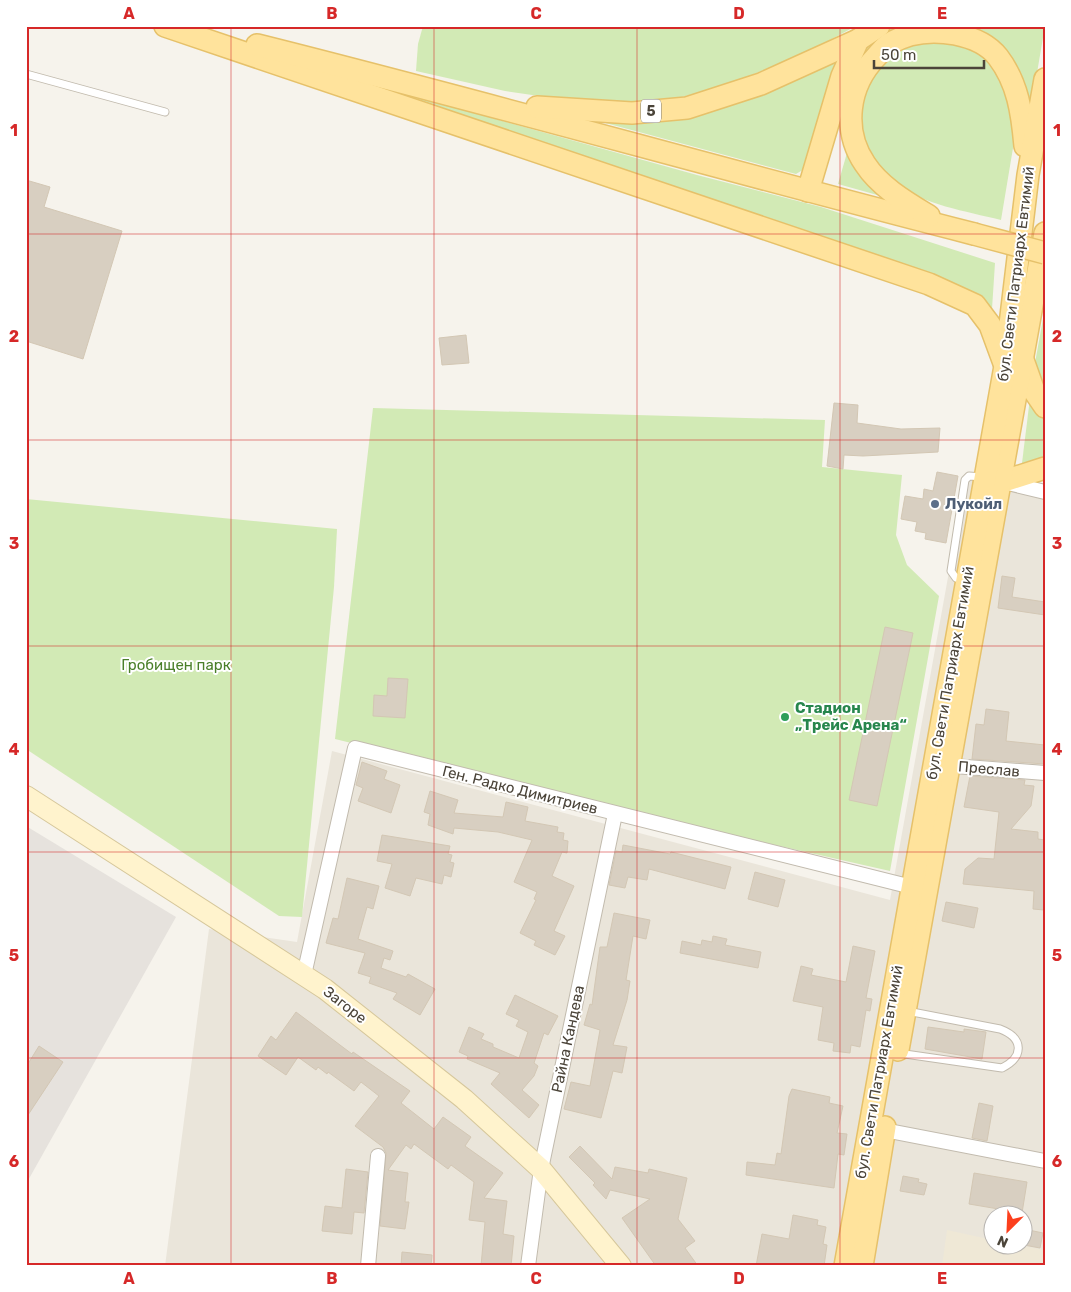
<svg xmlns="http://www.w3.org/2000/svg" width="1071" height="1292" font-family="Rubik,sans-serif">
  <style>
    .residential { fill: #eae5da; fill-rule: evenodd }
    .industrial { fill: #e6e2dd }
    .education { fill: #efe8d6 }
    .green { fill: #d2eab5 }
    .building { fill: #d8cfc1; stroke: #d3c7b4 }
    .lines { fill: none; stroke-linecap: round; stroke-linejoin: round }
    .lane-casing { stroke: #c2bbae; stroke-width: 9 }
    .street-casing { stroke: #c2bbae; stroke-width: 16 }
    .secondary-casing { stroke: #d6c79b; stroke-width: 22 }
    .primary-casing { stroke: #e6c16a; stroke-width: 24 }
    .lane { stroke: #fff; stroke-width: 7 }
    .street { stroke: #fff; stroke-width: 14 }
    .secondary { stroke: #fff3cd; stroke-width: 20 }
    .primary { stroke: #ffe39c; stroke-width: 21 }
    .primary-bridge-casing { stroke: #e6c16a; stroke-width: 24; stroke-linecap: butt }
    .primary-bridge { stroke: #ffe39c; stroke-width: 21 }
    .grid { fill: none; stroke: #d62828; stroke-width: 1; stroke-opacity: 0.55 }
    .service-dot { fill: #5c6f8a; stroke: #fff; stroke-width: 2 }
    .leisure-dot { fill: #2e9e5b; stroke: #fff; stroke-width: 2 }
    .labels { text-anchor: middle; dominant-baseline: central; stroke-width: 4; stroke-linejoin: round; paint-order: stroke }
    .shield { fill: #fff; stroke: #817c74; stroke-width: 1 }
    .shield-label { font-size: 14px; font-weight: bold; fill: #4b4439 }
    .street-label { font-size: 15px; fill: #4b4439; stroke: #fff }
    .service-label { font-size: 15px; font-weight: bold; fill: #4e5e75; stroke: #fff; text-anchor: start }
    .park-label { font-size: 15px; fill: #4a7f2a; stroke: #fff }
    .leisure-label { font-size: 15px; font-weight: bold; fill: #27864d; stroke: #fff; text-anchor: start }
    .neatline { fill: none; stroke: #d62828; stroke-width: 2 }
    .grid-label { font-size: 16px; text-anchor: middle; font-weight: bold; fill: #d62828 }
  </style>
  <rect width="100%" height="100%" fill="#f6f3ec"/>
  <!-- residential -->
  <path class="residential" d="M966,477L1045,487V1266H165L209,929L297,942L332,751L890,900ZM994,1214H1024V1244H994Z"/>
  <!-- industrial -->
  <polygon class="industrial" points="26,826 176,917 26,1184"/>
  <!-- education -->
  <polygon class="education" points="947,1230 993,1240 994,1244 1016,1245 1045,1250 1045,1266 942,1266"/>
  <!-- green -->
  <g class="green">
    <polygon points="423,26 856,26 804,54 719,88 652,104 587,103 505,91 416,71 418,44"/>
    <polygon points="891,26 1045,26 1031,108 1017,76 930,26 852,84 824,174 857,61 874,38"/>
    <path d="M939,39L969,45L991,61L1006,85L1016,130L1001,220C965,211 925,205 893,183C848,152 851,85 892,52C905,42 924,41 939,39Z"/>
    <path d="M840,58L806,168L796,174L598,121C613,122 629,124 644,123C712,115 780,90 840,58Z"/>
    <polygon points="334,74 697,175 821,207 995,263 992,309 980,299"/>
    <polygon points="849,146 895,200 838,184"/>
    <polygon points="1045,308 1045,390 1033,374"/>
    <polygon points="1030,398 1045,416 1045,461 1021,471"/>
    <polygon points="373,408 825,420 822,467 902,475 896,535 907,565 939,596 890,871 648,816 335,739"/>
    <polygon points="26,499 337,529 334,587 302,917 279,916 26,749"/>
  </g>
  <!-- building -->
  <g class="building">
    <polygon points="26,180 50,187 44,207 122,231 83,359 26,341"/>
    <polygon points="466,335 469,363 442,365 439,338"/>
    <polygon points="834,403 858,405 857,423 901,429 940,428 938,452 863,456 844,455 843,469 827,466"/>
    <polygon points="937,472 958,476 946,543 925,539 926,533 915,531 917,522 901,519 905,496 923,499 924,489 933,491"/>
    <polygon points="1002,576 1015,578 1012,597 1045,602 1045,615 998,608"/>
    <polygon points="885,627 913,633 877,806 849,800"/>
    <polygon points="388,678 408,679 405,718 373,716 374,695 387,696"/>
    <polygon points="986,709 1009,712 1006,741 1045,745 1045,764 972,759 976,724 984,725"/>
    <polygon points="362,762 387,771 384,779 400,785 391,813 358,801 363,788 356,785"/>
    <polygon points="970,776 1025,780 1024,785 1034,786 1031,806 1011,829 1038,832 1038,839 1045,840 1044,910 1033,909 1034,891 963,884 965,869 978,858 994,859 999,812 964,807"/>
    <polygon points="430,791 458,800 454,813 503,817 506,802 528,807 525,821 558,827 557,832 564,833 563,840 568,841 567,853 562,852 552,876 574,886 554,931 565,936 555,955 534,945 536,941 520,933 536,900 534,899 537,892 514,882 532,840 498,832 454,828 453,834 428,825 430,814 424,812"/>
    <polygon points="382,835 450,846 448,854 452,855 450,862 454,863 451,877 444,875 442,884 416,878 410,896 385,888 392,864 377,861"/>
    <polygon points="623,845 670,854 671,852 731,867 725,889 649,869 647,880 628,877 625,888 609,885 616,851 622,852"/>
    <polygon points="755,872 785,880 778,907 748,899"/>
    <polygon points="347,878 379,886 373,909 367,907 358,939 393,951 390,960 384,958 381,968 406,977 408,974 435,989 420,1015 393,999 397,993 369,983 371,977 358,973 365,953 326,943 333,918 338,919"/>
    <polygon points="946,902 978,908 974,928 942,921"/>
    <polygon points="614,913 650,920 646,939 633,936 626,980 630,981 627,1000 613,1045 627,1047 622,1073 613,1071 601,1118 564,1109 571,1082 590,1086 600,1030 584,1025 590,1004 592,1005 600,947 607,947"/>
    <polygon points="713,936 727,939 725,945 761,952 758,968 680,953 682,941 701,945 702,940 712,942"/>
    <polygon points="853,946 875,951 866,998 872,999 870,1011 866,1010 860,1047 851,1045 850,1053 833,1051 834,1043 818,1040 823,1007 793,1001 801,966 813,969 811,975 846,982"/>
    <polygon points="515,995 558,1016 548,1035 544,1033 534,1063 538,1066 534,1076 522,1090 539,1105 529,1118 491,1084 500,1073 467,1059 468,1056 459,1052 469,1027 484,1034 481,1039 493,1044 493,1047 519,1058 528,1032 516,1026 519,1020 506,1014"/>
    <polygon points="296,1012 352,1054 353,1052 410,1091 401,1103 434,1129 443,1117 471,1137 465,1146 503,1173 484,1198 507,1201 503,1234 514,1236 511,1266 481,1266 485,1222 469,1220 474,1182 451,1165 448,1169 414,1144 411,1149 406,1145 388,1170 408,1173 405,1202 409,1202 405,1229 380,1226 386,1153 383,1147 355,1126 379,1096 361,1082 354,1091 328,1072 327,1074 318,1067 316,1070 298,1057 286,1075 258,1056 271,1036 276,1040"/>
    <polygon points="928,1027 964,1032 964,1029 986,1032 982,1059 925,1049"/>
    <polygon points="39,1046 63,1062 26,1118 26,1067"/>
    <polygon points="792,1089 830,1097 829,1103 843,1106 837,1133 847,1134 844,1155 838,1154 834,1188 746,1175 747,1162 775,1165 777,1153 781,1154 789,1096"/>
    <polygon points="979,1103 993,1106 987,1141 972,1138"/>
    <polygon points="580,1146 612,1179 615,1167 648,1173 649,1169 687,1178 678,1219 695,1241 685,1248 698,1266 656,1266 622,1218 650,1199 610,1190 606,1199 593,1185 595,1183 569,1157"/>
    <polygon points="346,1169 368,1172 364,1213 354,1212 352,1234 322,1231 325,1206 342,1208"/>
    <polygon points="974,1173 1027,1182 1022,1213 969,1204"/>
    <polygon points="903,1176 919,1179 918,1182 927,1184 924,1195 900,1191"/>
    <polygon points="793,1215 818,1220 817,1225 826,1227 823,1244 827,1245 824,1266 756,1266 762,1234 789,1239"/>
    <polygon points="1024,1229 1043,1233 1040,1248 1024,1245"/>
    <polygon points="402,1252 432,1255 431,1266 401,1266"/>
  </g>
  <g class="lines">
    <!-- lane casing -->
    <g class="lane-casing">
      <g id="lane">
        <polyline points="26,74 165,112"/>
        <polyline points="964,581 956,578 951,571 965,480 969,476 983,477"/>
        <path d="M898,1053L1002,1068C1024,1057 1024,1038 1000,1029L907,1011"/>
      </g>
    </g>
    <!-- street casing -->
    <g class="street-casing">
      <g id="street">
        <polyline points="1004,482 1045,492"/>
        <polyline points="941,765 1045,773"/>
        <polyline points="304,975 355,748 912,887"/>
        <polyline points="884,1130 1045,1161"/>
        <polyline points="368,1266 378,1156"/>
        <polyline points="528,1266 541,1169 615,814"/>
      </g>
    </g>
    <!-- secondary casing -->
    <g class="secondary-casing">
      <polyline id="secondary" points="26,796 325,989 464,1099 541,1169 621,1266"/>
    </g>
    <!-- primary casing -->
    <g class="primary-casing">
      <g id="primary">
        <polyline points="165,26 929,284 975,305 990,325 1004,363"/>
        <path d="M257,45C497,105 734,173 974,234"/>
        <polyline points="537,107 632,113 687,108 761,84 858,40 879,26"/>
        <polyline points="808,191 842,76 858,40"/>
        <path d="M929,216C906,202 880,187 865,164C842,130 848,86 876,57C880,53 884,47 889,44C909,32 933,30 955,34C970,37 988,44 998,57C1018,83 1022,113 1025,146"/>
        <polyline points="1023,360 1034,391 1045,407"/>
        <polyline points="1001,482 1045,468"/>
        <polyline points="898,1050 1045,233"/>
        <polyline points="845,1266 1005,366 1028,175 1045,79"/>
        <polyline points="862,1266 885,1127"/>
      </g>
    </g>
    <!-- lane -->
    <use href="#lane" class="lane"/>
    <!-- street -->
    <use href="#street" class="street"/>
    <!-- secondary -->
    <use href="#secondary" class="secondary"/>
    <!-- primary -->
    <use href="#primary" class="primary"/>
    <!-- primary-bridge casing -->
    <g class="primary-bridge-casing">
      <polyline id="primary-bridge" points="974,234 1045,253"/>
    </g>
    <!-- primary-bridge -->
    <use href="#primary-bridge" class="primary-bridge"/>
  </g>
  <!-- grid -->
  <path class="grid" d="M231,26V1266M434,26V1266M637,26V1266M840,26V1266M26,234H1045M26,440H1045M26,646H1045M26,852H1045M26,1058H1045"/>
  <!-- markers -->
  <circle class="service-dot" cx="935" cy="504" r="5"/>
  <circle class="leisure-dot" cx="785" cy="717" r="5"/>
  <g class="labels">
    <!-- shield labels -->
    <rect class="shield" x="641" y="99.5" width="20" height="23" rx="4"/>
    <g class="shield-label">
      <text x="651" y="111">5</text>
    </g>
    <!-- street labels -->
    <g class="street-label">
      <text transform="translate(1016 274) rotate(-83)">бул. Свети Патриарх Евтимий</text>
      <text transform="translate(950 673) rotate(-80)">бул. Свети Патриарх Евтимий</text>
      <text transform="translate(989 769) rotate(5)">Преслав</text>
      <text transform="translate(520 790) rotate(14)">Ген. Радко Димитриев</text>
      <text transform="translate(345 1005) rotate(38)">Загоре</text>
      <text transform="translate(568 1039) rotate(-78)">Райна Кандева</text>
      <text transform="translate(879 1072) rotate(-80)">бул. Свети Патриарх Евтимий</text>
    </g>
    <!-- service labels -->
    <g class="service-label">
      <text x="945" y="504">Лукойл</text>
    </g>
    <!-- park labels -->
    <g class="park-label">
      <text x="176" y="665">Гробищен парк</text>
    </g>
    <!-- leisure labels -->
    <g class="leisure-label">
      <text x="795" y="708">Стадион<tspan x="795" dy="17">„Трейс Арена“</tspan></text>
    </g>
  </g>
  <!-- border -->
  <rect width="1071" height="1292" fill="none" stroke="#ffffff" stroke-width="55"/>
  <!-- north arrow -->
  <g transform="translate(1008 1230) rotate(204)"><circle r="24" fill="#ffffff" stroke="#b7b4b0"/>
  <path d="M0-4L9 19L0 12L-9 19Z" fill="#fc3f1d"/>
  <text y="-8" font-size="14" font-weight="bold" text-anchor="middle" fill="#4b4439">N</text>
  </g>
  <!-- scale -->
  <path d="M874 60v8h110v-8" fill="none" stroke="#4b4439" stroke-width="2.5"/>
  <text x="881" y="60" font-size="15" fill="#4b4439" stroke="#ffffff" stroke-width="4" paint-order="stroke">50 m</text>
  <rect x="28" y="28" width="1016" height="1236" class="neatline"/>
  <g class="grid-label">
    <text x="129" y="19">A</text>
    <text x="332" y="19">B</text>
    <text x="536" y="19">C</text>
    <text x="739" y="19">D</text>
    <text x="942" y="19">E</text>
    <text x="14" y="136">1</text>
    <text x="1057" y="136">1</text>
    <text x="14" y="342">2</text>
    <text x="1057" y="342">2</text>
    <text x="14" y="549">3</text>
    <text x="1057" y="549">3</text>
    <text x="14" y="755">4</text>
    <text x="1057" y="755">4</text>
    <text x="14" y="961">5</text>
    <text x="1057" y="961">5</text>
    <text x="14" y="1167">6</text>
    <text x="1057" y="1167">6</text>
    <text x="129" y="1284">A</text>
    <text x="332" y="1284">B</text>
    <text x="536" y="1284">C</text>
    <text x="739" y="1284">D</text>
    <text x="942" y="1284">E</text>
  </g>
</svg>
